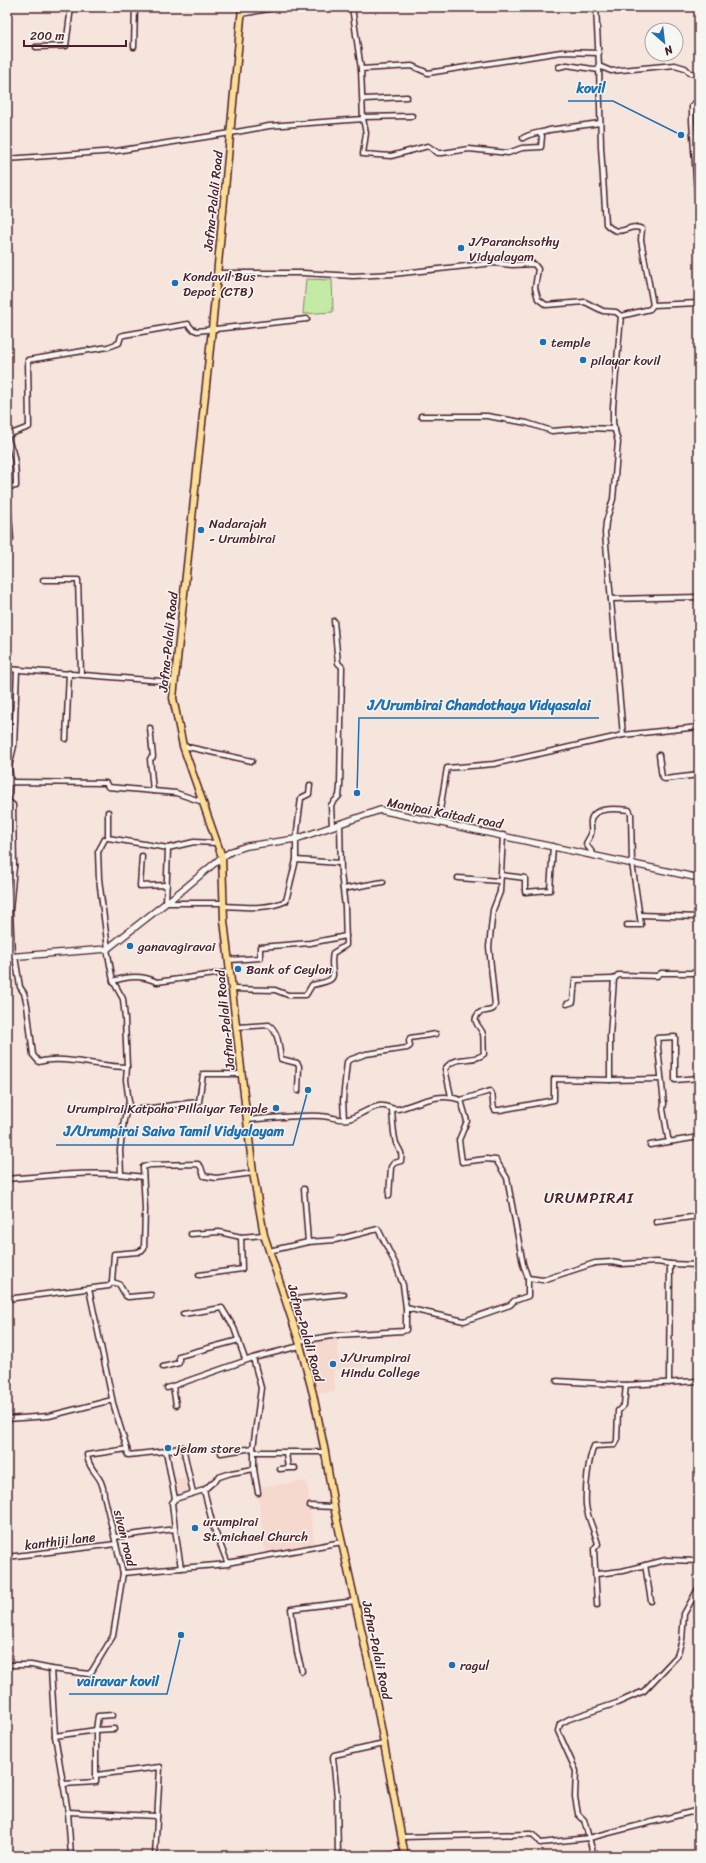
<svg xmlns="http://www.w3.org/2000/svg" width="706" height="1863" font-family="Sriracha,sans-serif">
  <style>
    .built { fill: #f6d9ce }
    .green { fill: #c4eba5; stroke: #878568 }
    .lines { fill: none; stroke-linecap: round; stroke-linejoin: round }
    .street-casing { stroke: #4a1f2b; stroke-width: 7 }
    .secondary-casing { stroke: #4a1f2b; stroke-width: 8 }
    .primary-casing { stroke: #4a1f2b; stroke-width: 9 }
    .street { stroke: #f6f6f2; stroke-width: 4 }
    .secondary { stroke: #f6f6f2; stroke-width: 5.5 }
    .primary { stroke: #fdde96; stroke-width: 6 }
    .poi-dot { fill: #1f6fb2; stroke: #f6f6f2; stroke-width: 1.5 }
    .labels { text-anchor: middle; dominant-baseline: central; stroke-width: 3; stroke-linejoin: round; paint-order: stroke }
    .street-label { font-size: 13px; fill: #4a1f2b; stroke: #f6f6f2 }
    .poi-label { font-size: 13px; fill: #4a1f2b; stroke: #f6f6f2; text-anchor: start }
    .quarter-label { font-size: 15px; letter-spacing: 1px; fill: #4a1f2b; stroke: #f6f6f2 }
    .leader { fill: none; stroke: #1f6fb2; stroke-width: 1.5 }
    .callout-dot { fill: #1f6fb2; stroke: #f6f6f2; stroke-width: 1.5 }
    .callout-label { font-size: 14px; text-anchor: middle; font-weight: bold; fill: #1f6fb2; stroke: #f6f6f2; stroke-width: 3; stroke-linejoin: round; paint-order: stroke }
  </style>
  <rect width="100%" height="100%" fill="#f6e5dd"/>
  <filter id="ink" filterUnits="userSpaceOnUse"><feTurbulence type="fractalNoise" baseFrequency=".025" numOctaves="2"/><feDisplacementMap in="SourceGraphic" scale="8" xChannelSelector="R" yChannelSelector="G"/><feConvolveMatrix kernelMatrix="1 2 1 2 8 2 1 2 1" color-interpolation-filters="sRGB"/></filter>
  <g filter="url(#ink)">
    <!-- built -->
    <g class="built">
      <polygon points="338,1338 339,1360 363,1358 364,1368 334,1369 335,1392 310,1394 295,1340"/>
      <polygon points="189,1477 193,1493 175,1499 171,1479"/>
      <polygon points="307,1481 315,1549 265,1555 257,1487"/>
    </g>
    <!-- green -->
    <polygon class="green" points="306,279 332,280 333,312 303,314"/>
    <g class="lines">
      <!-- street casing -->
      <g class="street-casing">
        <g id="street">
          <polyline points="352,7 361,69"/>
          <polyline points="596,7 599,66 611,71 675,65 685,68 690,73 699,74"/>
          <polyline points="241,14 280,7"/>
          <polyline points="36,47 66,46 71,7"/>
          <polyline points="134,47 135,7"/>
          <path d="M599,66L601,147L606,224C621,240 628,222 642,229L641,240L653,305"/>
          <polyline points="559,67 567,65 599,70"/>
          <polyline points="364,99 407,97"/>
          <polyline points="699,99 692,106 692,121 699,221"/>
          <polyline points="363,117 412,116"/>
          <polyline points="363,119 366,133 363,154 391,156 428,146 438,153 442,153 469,149 508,153 522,148 541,147 542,136 541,134"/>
          <path d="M523,138C530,133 541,133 549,130L600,123"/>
          <polyline points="7,159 116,151 231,133 269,126 363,119 361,69 412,66 428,73 561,52 599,53"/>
          <polyline points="217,273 303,273 353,276 393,274 494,263 512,265 534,264 538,269 535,288 538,299 546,305 585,302 603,311 616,312 621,316 650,309 653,305 699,303"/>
          <polyline points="421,416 487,416 527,423 552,431 587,428 615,429"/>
          <path d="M7,487L16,486C16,476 16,463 13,453C12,446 7,443 8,435L29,427L28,360L108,347L119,343L121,336L124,335L188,324L192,329L197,331L307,319"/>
          <polyline points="7,490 11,539 7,539"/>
          <polyline points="43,580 78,580 81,674"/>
          <polyline points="611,599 699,597"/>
          <polyline points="7,669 174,682"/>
          <polyline points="150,728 153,757 150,759 153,791"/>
          <polyline points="623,735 699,727"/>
          <polyline points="66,739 69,673"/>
          <polyline points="183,746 252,761"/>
          <polyline points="659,755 662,778 665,779 699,775"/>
          <polyline points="11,783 9,767 14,746 17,670"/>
          <polyline points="108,812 108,838 168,848 194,842 217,843"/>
          <polyline points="438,822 447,768 494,764 623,735 605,533 606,522 613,499 618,442 613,423 613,407 621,316"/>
          <polyline points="332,826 331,805 339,796 340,787 342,667 338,663 334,621"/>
          <polyline points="105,839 98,852 99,879 108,949"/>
          <polyline points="168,848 166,903 224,903"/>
          <path d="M594,855L586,844C587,840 591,837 591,833C592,828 590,824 591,820C594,806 618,809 629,810L631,814L632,863L641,925H627"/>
          <polyline points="142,856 140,886 167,885"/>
          <polyline points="296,860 340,863"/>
          <polyline points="7,866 14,866"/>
          <polyline points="501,875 525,878 525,892 550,890 553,846"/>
          <polyline points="458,878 500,881"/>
          <polyline points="343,889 383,882"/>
          <path d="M224,906C245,907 266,910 286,901L296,860V839L301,798L309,794L310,785"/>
          <polyline points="640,915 699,917"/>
          <polyline points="107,949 113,981 123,999 125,1019 127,1067 126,1080 129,1102 124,1120 120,1150 121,1174"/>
          <polyline points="12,956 10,910 14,867 13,805 8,801 9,782 106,783 108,787 176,793 203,802"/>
          <path d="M15,956L20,987L24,993L27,1005L33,1055L39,1062C62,1055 100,1067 127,1067"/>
          <polyline points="229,960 260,958 260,947 310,943 346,936"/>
          <path d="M113,981C129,976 142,975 157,982L230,972"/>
          <path d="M233,989L275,990L288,995H306L312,985C345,979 328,976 333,953L346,945L345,907L341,873L340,823"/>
          <polyline points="567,1004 573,1002 575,980 614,979"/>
          <path d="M237,1027L269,1025C279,1032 279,1048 281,1059L297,1063L299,1066L298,1091"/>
          <polyline points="661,1079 610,1080 610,1036 614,979 618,975 657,976 661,973 699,973"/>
          <path d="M451,1096L445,1069C455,1054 474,1063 484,1054C483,1047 484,1040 483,1034C481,1027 471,1022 478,1014C481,1010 489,1012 493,1009L495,1005L489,947L493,910L500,892L503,835"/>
          <path d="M461,1100L490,1091C495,1095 491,1104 495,1110H500L554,1100V1079L610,1080"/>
          <path d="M127,1110C151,1109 175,1104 199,1102L203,1074H242"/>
          <polyline points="344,1119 343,1100 347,1062 349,1060 366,1054 407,1048 410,1046 409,1041 410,1038 436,1034"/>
          <path d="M247,1120C271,1118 296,1115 321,1116C330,1116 338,1121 348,1119C355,1118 368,1108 379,1106C388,1104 391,1112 402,1108C421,1102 440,1092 461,1100L467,1121L459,1140L462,1162L486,1159L496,1160L507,1178L523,1264L528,1278V1296L514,1301L510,1305L464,1321L406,1308V1330L403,1331L338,1335L299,1341"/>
          <polyline points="670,1141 668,1138 663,1109 664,1104 657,1038 675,1037 675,1080 699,1078"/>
          <polyline points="650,1145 699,1137"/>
          <path d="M7,1179C53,1175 98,1170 143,1177"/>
          <polyline points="304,1189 308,1242"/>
          <path d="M389,1196L391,1167L394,1163L401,1161C403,1152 399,1150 396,1143C393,1133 393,1121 392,1110"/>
          <polyline points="656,1222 699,1216"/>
          <polyline points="191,1234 219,1232 241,1237 264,1235"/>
          <polyline points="269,1251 308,1242 335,1240 378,1229 396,1265 403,1285 406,1308"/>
          <polyline points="670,1264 699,1265"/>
          <polyline points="199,1275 242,1269 241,1237"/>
          <polyline points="528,1278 543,1280 595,1263 611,1262 622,1264 657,1262 670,1264 669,1383"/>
          <polyline points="112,1282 119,1284 126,1296 128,1297 151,1295"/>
          <polyline points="7,1299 109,1286 112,1282 114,1254 138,1252 144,1249 145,1209 143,1167 150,1165 198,1164 201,1167 204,1176 216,1178 253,1173"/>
          <polyline points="286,1300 344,1294"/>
          <polyline points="183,1314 222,1308 234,1328 245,1359"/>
          <polyline points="300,1346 253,1358 261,1388 253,1448 254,1452 325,1452"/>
          <polyline points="163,1367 179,1363 179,1356 239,1340"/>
          <polyline points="557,1381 626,1385 699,1381"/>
          <polyline points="167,1388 173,1386"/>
          <polyline points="176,1405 173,1386 253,1358"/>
          <polyline points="7,1419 49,1416 112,1400"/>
          <polyline points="127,1449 128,1455 166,1451 175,1499"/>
          <polyline points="166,1451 183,1447 193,1493"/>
          <polyline points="221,1453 253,1448"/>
          <polyline points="288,1468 295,1468"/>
          <polyline points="254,1469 258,1493"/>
          <polyline points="280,1469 288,1468 286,1453"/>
          <polyline points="310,1506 334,1507"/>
          <polyline points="175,1529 181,1568 228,1564 213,1526 204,1490"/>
          <polyline points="115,1537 175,1529 172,1503 175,1499 204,1490 219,1477 231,1473 254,1469 254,1452"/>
          <polyline points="7,1557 116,1544"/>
          <polyline points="227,1563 342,1542"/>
          <polyline points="645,1565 651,1601"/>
          <polyline points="123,1573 181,1568"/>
          <polyline points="597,1574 622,1571 666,1560 699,1561"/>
          <path d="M597,1605L594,1549L598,1544C595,1532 587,1517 586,1505C585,1489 588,1460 594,1446L615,1445L617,1441L618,1411L624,1405L626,1385"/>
          <polyline points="7,1665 31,1665 51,1669"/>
          <polyline points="302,1671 297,1652 291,1609 355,1601"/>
          <polyline points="113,1715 98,1716 96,1730 114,1729"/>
          <polyline points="55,1736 96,1730 96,1782 63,1784"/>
          <polyline points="96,1775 160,1767 155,1856"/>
          <polyline points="68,1812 157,1816"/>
          <polyline points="402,1837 530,1834 534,1835 540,1843 589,1838 699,1810"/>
          <path d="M71,1856L68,1812L55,1736L51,1669L89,1674L92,1671L113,1636L123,1573L104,1495C103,1474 89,1473 87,1455L127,1449L113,1403L89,1289"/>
          <polyline points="338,1856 337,1797 333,1757 334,1755 384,1744"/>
          <polyline points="594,1856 584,1820 578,1814 575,1797 576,1771 558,1731 560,1724 569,1719 617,1703 644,1691 677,1656 682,1640 684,1614 699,1587"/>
        </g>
      </g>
      <!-- secondary casing -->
      <g class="secondary-casing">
        <g id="secondary">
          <polyline points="7,957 107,949 185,888 222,857 232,851 247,846 296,839 380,810 699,878"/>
          <polyline points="7,1855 16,1856"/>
          <polyline points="385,1856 405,1854"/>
        </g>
      </g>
      <!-- primary casing -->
      <g class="primary-casing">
        <polyline id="primary" points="242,7 212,329 173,698 183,746 222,857 224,920 253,1173 264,1235 299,1341 313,1394 325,1452 334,1507 371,1674 405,1856"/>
      </g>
      <!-- street -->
      <use href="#street" class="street"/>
      <!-- secondary -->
      <use href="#secondary" class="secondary"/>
      <!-- primary -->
      <use href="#primary" class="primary"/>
    </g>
  </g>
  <!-- markers -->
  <g class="poi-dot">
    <circle cx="461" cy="248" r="4"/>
    <circle cx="175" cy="283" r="4"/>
    <circle cx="543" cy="342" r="4"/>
    <circle cx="583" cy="360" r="4"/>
    <circle cx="201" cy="530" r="4"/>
    <circle cx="130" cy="946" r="4"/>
    <circle cx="238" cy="969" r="4"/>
    <circle cx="276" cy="1108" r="4"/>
    <circle cx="333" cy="1364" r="4"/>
    <circle cx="168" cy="1448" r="4"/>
    <circle cx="195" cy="1528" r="4"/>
    <circle cx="452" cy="1665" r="4"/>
  </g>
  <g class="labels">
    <!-- street labels -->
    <g class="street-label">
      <text transform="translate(213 201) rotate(-84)">Jafna-Palali Road</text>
      <text transform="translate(168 642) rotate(-84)">Jafna-Palali Road</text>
      <text transform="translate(445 813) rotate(11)">Manipai Kaitadi road</text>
      <text transform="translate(225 1020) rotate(-96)">Jafna-Palali Road</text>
      <text transform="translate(306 1333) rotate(74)">Jafna-Palali Road</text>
      <text transform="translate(125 1538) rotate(76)">sivan road</text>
      <text transform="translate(60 1541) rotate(-7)">kanthiji lane</text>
      <text transform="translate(377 1650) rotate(78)">Jafna-Palali Road</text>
    </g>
    <!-- poi labels -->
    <g class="poi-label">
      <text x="469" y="241">J/Paranchsothy<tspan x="469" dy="15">Vidyalayam</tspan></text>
      <text x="183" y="276">Kondavil Bus<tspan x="183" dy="15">Depot (CTB)</tspan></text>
      <text x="551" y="342">temple</text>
      <text x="591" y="360">pilayar kovil</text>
      <text x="209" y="523">Nadarajah<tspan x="209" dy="15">- Urumbirai</tspan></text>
      <text x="138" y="946">ganavagiravai</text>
      <text x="246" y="969">Bank of Ceylon</text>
      <text x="268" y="1108" text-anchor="end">Urumpirai Katpaha Pillaiyar Temple</text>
      <text x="341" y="1357">J/Urumpirai<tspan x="341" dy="15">Hindu College</tspan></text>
      <text x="176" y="1448">jelam store</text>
      <text x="203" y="1521">urumpirai<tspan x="203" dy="15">St.michael Church</tspan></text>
      <text x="460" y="1665">ragul</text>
    </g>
    <!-- quarter labels -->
    <g class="quarter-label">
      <text x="589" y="1198">URUMPIRAI</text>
    </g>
  </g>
  <!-- callouts -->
  <path class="leader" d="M681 135L613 101H568M357 793L359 718H599M308 1090L293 1145H56M181 1635L167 1694H69"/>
  <g class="callout-dot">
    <circle cx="681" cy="135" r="4"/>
    <circle cx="357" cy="793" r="4"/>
    <circle cx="308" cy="1090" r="4"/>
    <circle cx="181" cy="1635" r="4"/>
  </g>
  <g class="callout-label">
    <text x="591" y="93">kovil</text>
    <text x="479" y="710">J/Urumbirai Chandothaya Vidyasalai</text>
    <text x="174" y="1136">J/Urumpirai Saiva Tamil Vidyalayam</text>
    <text x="118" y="1686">vairavar kovil</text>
  </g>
  <!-- margin -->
  <rect width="706" height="1863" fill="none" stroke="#f6f6f2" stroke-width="24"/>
  <rect x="12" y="12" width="682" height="1839" fill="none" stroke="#4a1f2b" stroke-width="1.5" filter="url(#ink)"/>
  <!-- north arrow -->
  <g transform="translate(664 42) rotate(152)"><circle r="19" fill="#f6f6f2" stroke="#b1a0a2"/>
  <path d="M0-3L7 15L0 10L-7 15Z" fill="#1f6fb2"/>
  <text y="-6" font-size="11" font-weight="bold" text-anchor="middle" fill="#4a1f2b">N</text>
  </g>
  <!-- scale -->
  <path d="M24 40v6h102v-6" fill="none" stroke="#4a1f2b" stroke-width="2"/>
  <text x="30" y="40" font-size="12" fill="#4a1f2b" stroke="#f6f6f2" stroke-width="3" paint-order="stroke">200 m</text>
</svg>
